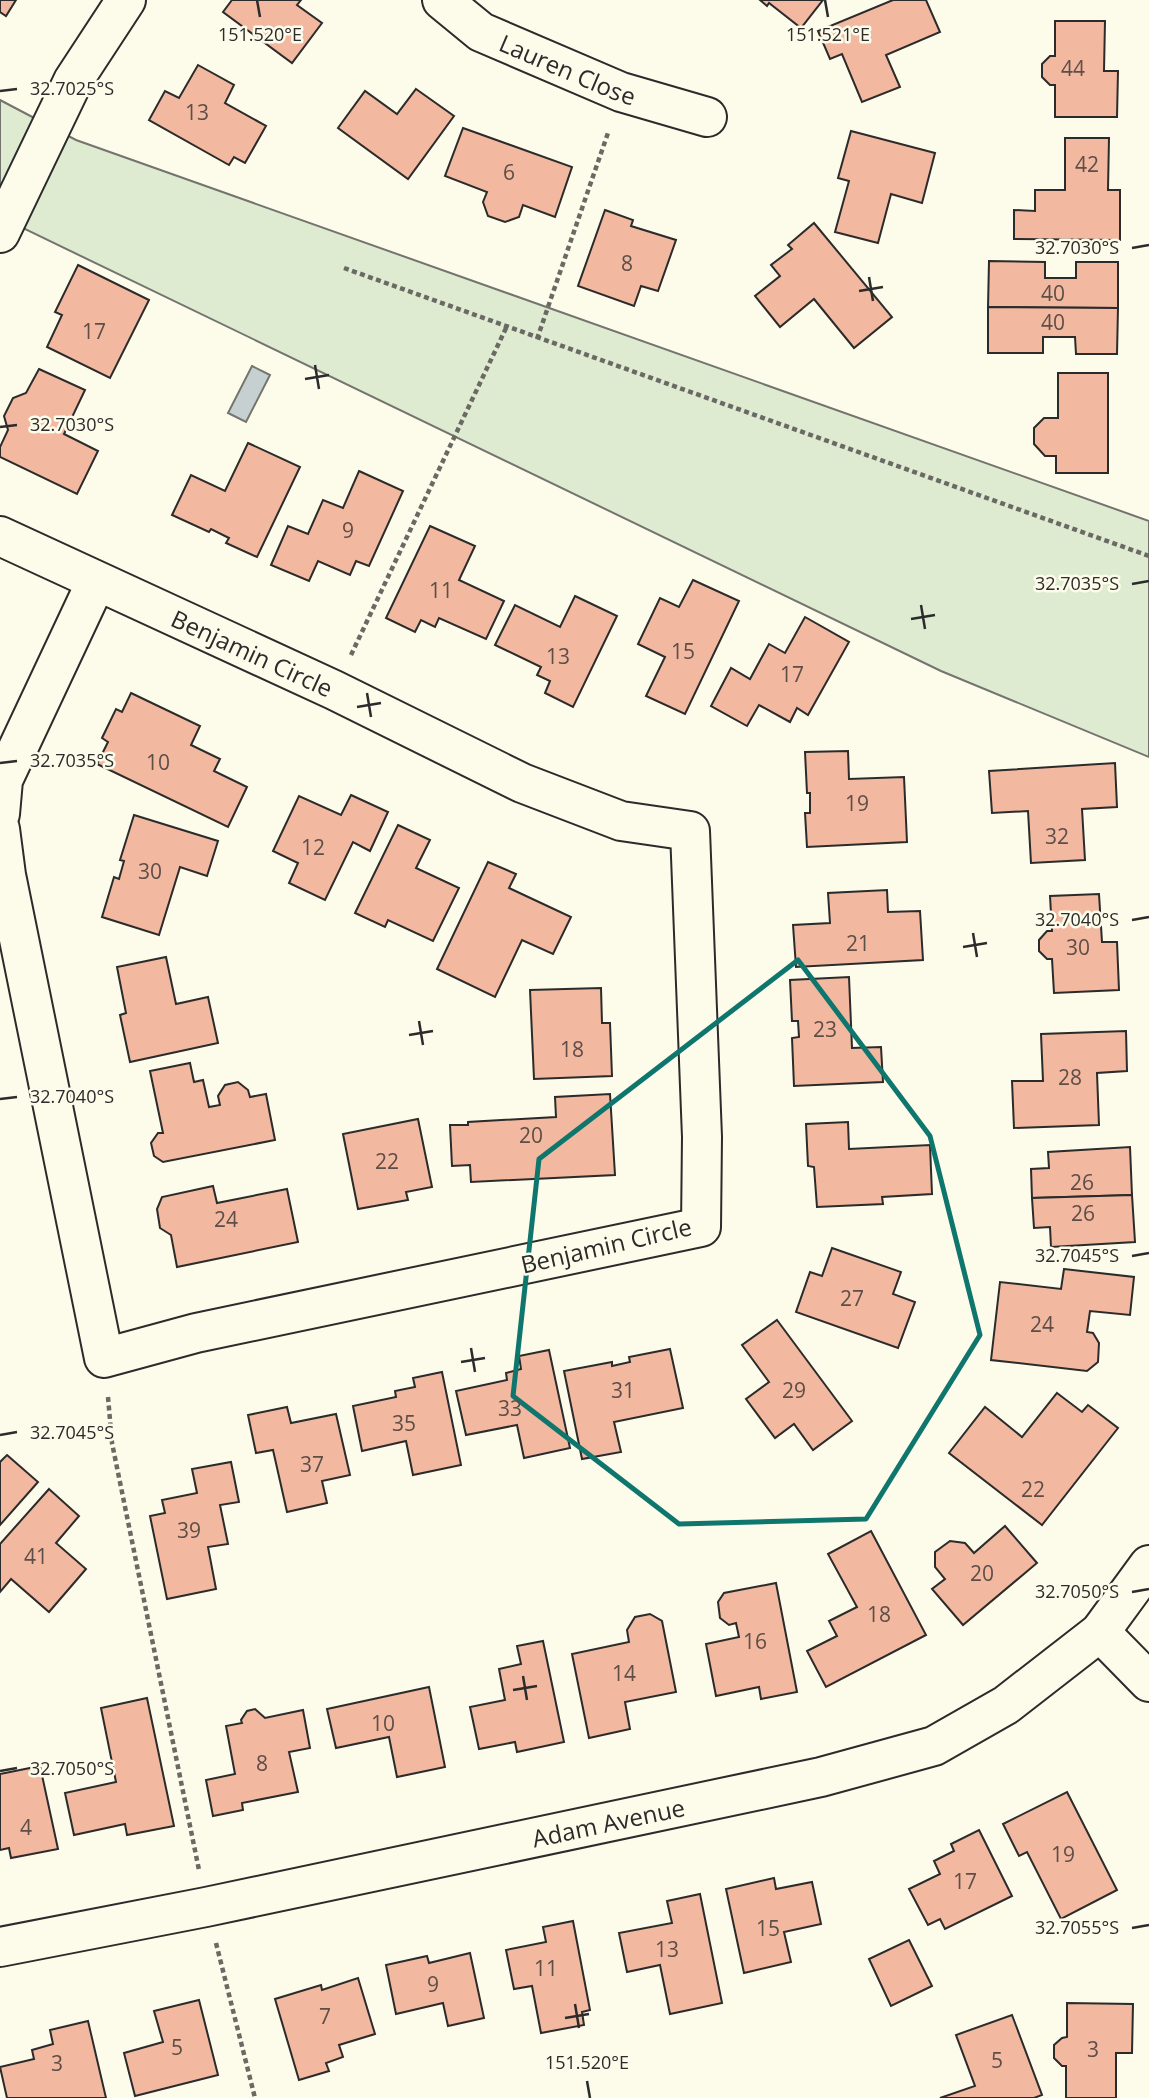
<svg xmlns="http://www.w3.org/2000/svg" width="1149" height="2098" font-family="'Open Sans',sans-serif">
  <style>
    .green { fill: #deebd1; stroke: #74746e; stroke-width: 2 }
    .water { fill: #c7d0d0; stroke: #74746e; stroke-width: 2 }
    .building { fill: #f2b8a0; stroke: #2b2b2b; stroke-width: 2 }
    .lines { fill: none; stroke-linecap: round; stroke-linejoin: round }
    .minor-casing { stroke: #2b2b2b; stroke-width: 42 }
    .path { stroke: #6a6964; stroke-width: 4.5; stroke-dasharray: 5 3.5; stroke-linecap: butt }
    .minor { stroke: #fdfbea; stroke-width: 38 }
    .marked { fill: none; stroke: #0f766e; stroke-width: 5; stroke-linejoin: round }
    .ticks { fill: none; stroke: #2b2b2b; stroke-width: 2.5 }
    .labels { text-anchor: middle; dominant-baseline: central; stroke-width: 5; stroke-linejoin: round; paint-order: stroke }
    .number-label { font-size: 21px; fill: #5d4e48 }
    .street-label { font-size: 24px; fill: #2b2b2b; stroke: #fdfbea }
    .ticks-label { font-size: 18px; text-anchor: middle; fill: #2b2b2b; stroke: #fdfbea; stroke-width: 5; stroke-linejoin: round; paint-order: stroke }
  </style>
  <rect width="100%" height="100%" fill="#fdfbea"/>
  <!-- green -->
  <polygon class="green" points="0,100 76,140 1149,521 1149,757 941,671 0,217"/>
  <!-- water -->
  <polygon class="water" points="252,366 270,375 246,422 228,413"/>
  <!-- building -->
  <g class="building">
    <polygon points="0,0 16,0 6,16 0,12"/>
    <polygon points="232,0 301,0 297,5 322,23 292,63 223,12"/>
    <polygon points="760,0 823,0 801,28 769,3 767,6"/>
    <polygon points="893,0 926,0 940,32 886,55 900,87 862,102 842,54 830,59 818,31"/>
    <polygon points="1055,21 1105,21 1104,71 1118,71 1117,117 1055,117 1055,85 1050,85 1042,77 1042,64 1050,56 1055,56"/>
    <polygon points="198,65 234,85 225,103 266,126 245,163 234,157 229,165 149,120 165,91 179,98"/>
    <polygon points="416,89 454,116 408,179 338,128 365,91 397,114"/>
    <polygon points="463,128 572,167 555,217 523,205 519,217 505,222 488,216 483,202 487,192 445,176"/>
    <polygon points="851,131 935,153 922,203 891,194 878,243 835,232 849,181 838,178"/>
    <polygon points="1065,138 1109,138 1108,190 1120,190 1120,240 1014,239 1014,210 1035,211 1035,190 1065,190"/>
    <polygon points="605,210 633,220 631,226 676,240 658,291 641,286 634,306 578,286"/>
    <polygon points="814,223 892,317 854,348 814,299 780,327 755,296 780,276 771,265 792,249 788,245"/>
    <polygon points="989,261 1045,262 1045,278 1076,278 1076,262 1118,262 1118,308 988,307"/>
    <polygon points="78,265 149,300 110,378 47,347 62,315 55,312"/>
    <polygon points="988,307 1118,308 1117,354 1076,354 1075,337 1043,337 1043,353 988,353"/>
    <polygon points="39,369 85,390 64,434 98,451 77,494 0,457 0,447 8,430 4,416 13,398 26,393"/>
    <polygon points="1058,373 1108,373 1108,473 1056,473 1056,456 1045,456 1034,444 1034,428 1044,418 1058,418"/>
    <polygon points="248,443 300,467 257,557 226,543 229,538 211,529 209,532 172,515 191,475 225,491"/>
    <polygon points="359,471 403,491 369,566 356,561 350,575 318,561 309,581 271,565 288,526 308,534 323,500 343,508"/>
    <polygon points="430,526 475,546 459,580 504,601 486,639 439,618 435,627 421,620 415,632 386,618"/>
    <polygon points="693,580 739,601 685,714 646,696 665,657 638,644 660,598 679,607"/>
    <polygon points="575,596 617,616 573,707 545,693 550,681 537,675 541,667 495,645 515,605 560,627"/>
    <polygon points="805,617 849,642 808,715 797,708 790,722 759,705 747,726 711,706 731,668 750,679 769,644 785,653"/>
    <polygon points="131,693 200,726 191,745 220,759 214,771 247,787 228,827 97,764 108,742 102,738 116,709 122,712"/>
    <polygon points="848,751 849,779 904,777 907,842 807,847 805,813 810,813 810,793 807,793 805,752"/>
    <polygon points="1115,763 1117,807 1082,809 1085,860 1031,863 1028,811 992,813 989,771"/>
    <polygon points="351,795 388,812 370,851 353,842 325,900 289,883 298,863 273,851 299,796 341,815"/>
    <polygon points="134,815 218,841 207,876 180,867 159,935 102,917 114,877 119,879 124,861 120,860"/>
    <polygon points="398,825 430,840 416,868 459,888 433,941 388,920 385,927 355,913"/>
    <polygon points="488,862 516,874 509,888 571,917 553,954 522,940 495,997 437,969"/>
    <polygon points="887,890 888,912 920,911 923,960 796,967 793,925 830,923 828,893"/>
    <polygon points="1099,894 1102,942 1117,942 1119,990 1054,993 1052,959 1047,959 1039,951 1039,940 1047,931 1052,931 1050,896"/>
    <polygon points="166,957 176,1004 208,997 218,1043 130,1062 120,1015 126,1013 117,967"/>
    <polygon points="849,977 852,1048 881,1047 883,1082 794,1086 792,1038 799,1037 798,1021 792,1021 790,980"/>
    <polygon points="601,988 602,1023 610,1023 612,1076 534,1079 530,990"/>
    <polygon points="1126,1031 1127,1071 1097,1073 1099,1125 1014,1128 1012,1081 1043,1081 1041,1034"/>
    <polygon points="190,1063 194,1082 203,1080 209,1107 220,1105 218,1096 225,1085 238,1082 248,1090 250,1097 266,1094 275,1140 163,1162 154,1156 151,1143 158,1133 163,1133 150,1071"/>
    <polygon points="610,1094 615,1175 471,1182 470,1165 452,1166 450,1125 468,1125 468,1122 556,1117 555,1097"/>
    <polygon points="418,1119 432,1187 406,1192 408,1200 358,1209 343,1134"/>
    <polygon points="848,1122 849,1149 930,1145 932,1194 882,1197 883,1204 817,1207 814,1167 808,1166 806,1124"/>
    <polygon points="1130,1147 1132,1195 1032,1198 1031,1169 1049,1168 1048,1152"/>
    <polygon points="213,1186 217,1203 287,1189 298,1242 177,1267 171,1235 160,1228 157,1209 162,1197"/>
    <polygon points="1132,1195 1135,1242 1051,1247 1050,1227 1034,1228 1032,1198"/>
    <polygon points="832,1248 901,1272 893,1294 915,1302 898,1348 796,1312 810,1272 822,1276"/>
    <polygon points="1064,1269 1134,1277 1130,1315 1090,1311 1087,1332 1093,1333 1099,1343 1098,1362 1087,1371 991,1360 1000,1282 1061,1289"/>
    <polygon points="777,1320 852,1421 813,1450 794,1424 775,1438 746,1399 769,1382 742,1345"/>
    <polygon points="670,1349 683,1408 614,1422 621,1452 582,1459 564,1371 612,1362 612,1366 630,1362 629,1357"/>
    <polygon points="549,1350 570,1448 524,1458 517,1425 466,1435 456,1391 507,1380 506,1373 521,1369 519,1356"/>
    <polygon points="442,1372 461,1465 413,1475 406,1441 362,1451 353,1406 396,1397 395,1391 415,1387 413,1378"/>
    <polygon points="1057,1393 1082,1412 1088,1405 1118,1428 1042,1525 949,1453 985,1407 1022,1437"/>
    <polygon points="287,1407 291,1423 336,1414 350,1475 322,1481 327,1503 287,1512 273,1450 256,1453 248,1415"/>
    <polygon points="7,1455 38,1482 0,1525 0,1462"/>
    <polygon points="231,1462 239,1502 220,1505 228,1544 208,1547 216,1589 167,1599 150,1516 165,1513 162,1500 197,1493 192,1469"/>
    <polygon points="49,1489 79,1516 56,1543 86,1569 49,1612 11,1579 0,1592 0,1544"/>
    <polygon points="1005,1526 1037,1563 963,1625 932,1589 945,1579 935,1567 935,1552 950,1541 965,1543 974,1553"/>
    <polygon points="871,1531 926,1635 826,1687 807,1651 837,1636 829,1621 857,1607 828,1554"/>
    <polygon points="776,1583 797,1692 761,1699 759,1687 716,1696 706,1644 739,1637 736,1623 729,1625 720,1618 718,1602 724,1593"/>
    <polygon points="650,1614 662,1621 676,1692 625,1702 630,1729 589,1738 572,1654 629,1642 627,1630 635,1617"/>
    <polygon points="543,1641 564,1742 517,1752 515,1742 479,1749 470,1707 505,1700 499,1669 521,1664 517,1646"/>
    <polygon points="429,1687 445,1767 397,1777 389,1737 336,1748 327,1709"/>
    <polygon points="147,1698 174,1826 127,1835 125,1824 74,1835 65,1793 116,1782 101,1708"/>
    <polygon points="255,1709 265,1718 303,1710 310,1748 289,1752 298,1792 242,1803 243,1810 213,1816 206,1780 235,1774 226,1726 242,1723 241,1720 247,1711"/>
    <polygon points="40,1766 58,1849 11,1858 9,1848 0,1850 0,1774"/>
    <polygon points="1067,1792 1117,1890 1061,1919 1027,1852 1019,1856 1003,1824"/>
    <polygon points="979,1830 1012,1896 945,1929 940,1919 928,1925 909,1889 940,1874 934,1861 954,1851 951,1844"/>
    <polygon points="774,1878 776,1889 812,1882 821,1924 784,1932 791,1962 744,1973 726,1889"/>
    <polygon points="700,1894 722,2003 670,2014 660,1965 627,1972 619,1933 672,1923 667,1901"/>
    <polygon points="573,1921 590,2010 582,2012 584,2025 541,2033 532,1986 514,1989 506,1950 546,1942 543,1927"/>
    <polygon points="909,1940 932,1986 891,2006 869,1959"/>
    <polygon points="470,1953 484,2018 448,2026 443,2003 396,2014 386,1965 427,1956 429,1963"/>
    <polygon points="358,1978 375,2034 339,2045 343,2057 326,2063 329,2071 299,2080 275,1999 321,1985 322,1990"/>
    <polygon points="199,2000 218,2075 135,2096 124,2053 163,2042 154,2011"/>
    <polygon points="1067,2003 1133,2004 1132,2053 1116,2053 1116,2098 1066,2098 1066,2066 1062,2066 1054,2058 1054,2045 1062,2038 1067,2037"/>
    <polygon points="1012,2015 1042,2095 1034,2098 940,2098 975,2086 956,2035"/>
    <polygon points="88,2021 106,2098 7,2098 0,2067 34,2059 32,2050 53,2044 50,2030"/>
  </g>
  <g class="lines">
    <!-- minor casing -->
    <g class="minor-casing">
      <g id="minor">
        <path id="s1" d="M442,0L481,32L621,92L707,117"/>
        <polyline points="0,233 73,81 126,0"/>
        <path id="s2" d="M0,536L334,690L522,783L621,821L690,831L702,1137L701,1227L196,1333L104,1358L6,875L0,829"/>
        <polyline points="0,814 3,780 96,582"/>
        <polyline points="1100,1632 1149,1682"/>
        <path id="s3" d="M0,1947L206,1907L821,1777L934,1746L1006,1705L1100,1632L1149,1565"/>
      </g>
    </g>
    <!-- path -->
    <g class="path">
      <polyline points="344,268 1149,556"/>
      <polyline points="537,339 609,130"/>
      <polyline points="351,655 507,326"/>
      <polyline points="108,1397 112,1443 199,1870"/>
      <polyline points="216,1943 255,2098"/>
    </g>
    <!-- minor -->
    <use href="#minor" class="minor"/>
  </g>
  <!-- marked area -->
  <path class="marked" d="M798,960L930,1136L980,1335L866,1519L679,1524L513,1396L539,1159Z"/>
  <!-- ticks -->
  <path class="ticks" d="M257,0L260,17M825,0L828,17M0,91L17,89M1132,248L1149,245M869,277L873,301M859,291L883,287M315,365L319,389M305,379L329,375M0,427L17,425M1132,584L1149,581M921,605L925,629M911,619L935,615M367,693L371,717M357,707L381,703M0,763L17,761M1132,920L1149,917M973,933L977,957M963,947L987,943M419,1021L423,1045M409,1035L433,1031M0,1099L17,1097M1132,1256L1149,1253M471,1348L475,1372M461,1362L485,1358M0,1435L17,1432M1132,1592L1149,1589M523,1676L527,1700M513,1690L537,1686M0,1771L17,1768M1132,1928L1149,1925M575,2004L579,2028M565,2018L589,2014M587,2081L590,2098"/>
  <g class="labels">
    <!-- number labels -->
    <g class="number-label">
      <text x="1073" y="68">44</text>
      <text x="197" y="112">13</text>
      <text x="1087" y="164">42</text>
      <text x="509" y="172">6</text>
      <text x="627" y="263">8</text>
      <text x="1053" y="293">40</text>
      <text x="1053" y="322">40</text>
      <text x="94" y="331">17</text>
      <text x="348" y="530">9</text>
      <text x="441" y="590">11</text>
      <text x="683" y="651">15</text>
      <text x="558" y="656">13</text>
      <text x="792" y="674">17</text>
      <text x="158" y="762">10</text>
      <text x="857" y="803">19</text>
      <text x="1057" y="836">32</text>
      <text x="313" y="847">12</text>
      <text x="150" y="871">30</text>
      <text x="858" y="943">21</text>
      <text x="1078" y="947">30</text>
      <text x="825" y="1029">23</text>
      <text x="572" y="1049">18</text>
      <text x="1070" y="1077">28</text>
      <text x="531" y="1135">20</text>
      <text x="387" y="1161">22</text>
      <text x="1082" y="1182">26</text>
      <text x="1083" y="1213">26</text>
      <text x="226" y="1219">24</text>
      <text x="852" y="1298">27</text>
      <text x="1042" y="1324">24</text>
      <text x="623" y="1390">31</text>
      <text x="794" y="1390">29</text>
      <text x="510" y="1408">33</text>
      <text x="404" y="1423">35</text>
      <text x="312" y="1464">37</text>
      <text x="1033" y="1489">22</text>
      <text x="189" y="1530">39</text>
      <text x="36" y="1556">41</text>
      <text x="982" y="1573">20</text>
      <text x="879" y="1614">18</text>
      <text x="755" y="1641">16</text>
      <text x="624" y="1673">14</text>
      <text x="383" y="1723">10</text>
      <text x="262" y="1763">8</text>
      <text x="26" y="1827">4</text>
      <text x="1063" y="1854">19</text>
      <text x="965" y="1881">17</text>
      <text x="768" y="1928">15</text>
      <text x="667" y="1949">13</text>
      <text x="546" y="1968">11</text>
      <text x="433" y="1984">9</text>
      <text x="325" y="2016">7</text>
      <text x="177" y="2047">5</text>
      <text x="1093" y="2049">3</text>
      <text x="997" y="2060">5</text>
      <text x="57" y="2063">3</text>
    </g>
    <!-- street labels -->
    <g class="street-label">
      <text stroke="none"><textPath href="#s1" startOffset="145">Lauren Close</textPath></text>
      <text stroke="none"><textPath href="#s2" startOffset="278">Benjamin Circle</textPath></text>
      <text transform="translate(606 1245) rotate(-13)">Benjamin Circle</text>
      <text stroke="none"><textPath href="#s3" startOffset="621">Adam Avenue</textPath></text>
    </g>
  </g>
  <g class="ticks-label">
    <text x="828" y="41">151.521°E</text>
    <text x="260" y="41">151.520°E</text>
    <text x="72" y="95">32.7025°S</text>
    <text x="1077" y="254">32.7030°S</text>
    <text x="72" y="431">32.7030°S</text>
    <text x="1077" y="590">32.7035°S</text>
    <text x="72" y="767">32.7035°S</text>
    <text x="1077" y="926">32.7040°S</text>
    <text x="72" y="1103">32.7040°S</text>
    <text x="1077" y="1262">32.7045°S</text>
    <text x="72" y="1439">32.7045°S</text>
    <text x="1077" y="1598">32.7050°S</text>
    <text x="72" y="1775">32.7050°S</text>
    <text x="1077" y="1934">32.7055°S</text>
    <text x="587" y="2069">151.520°E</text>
  </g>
</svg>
